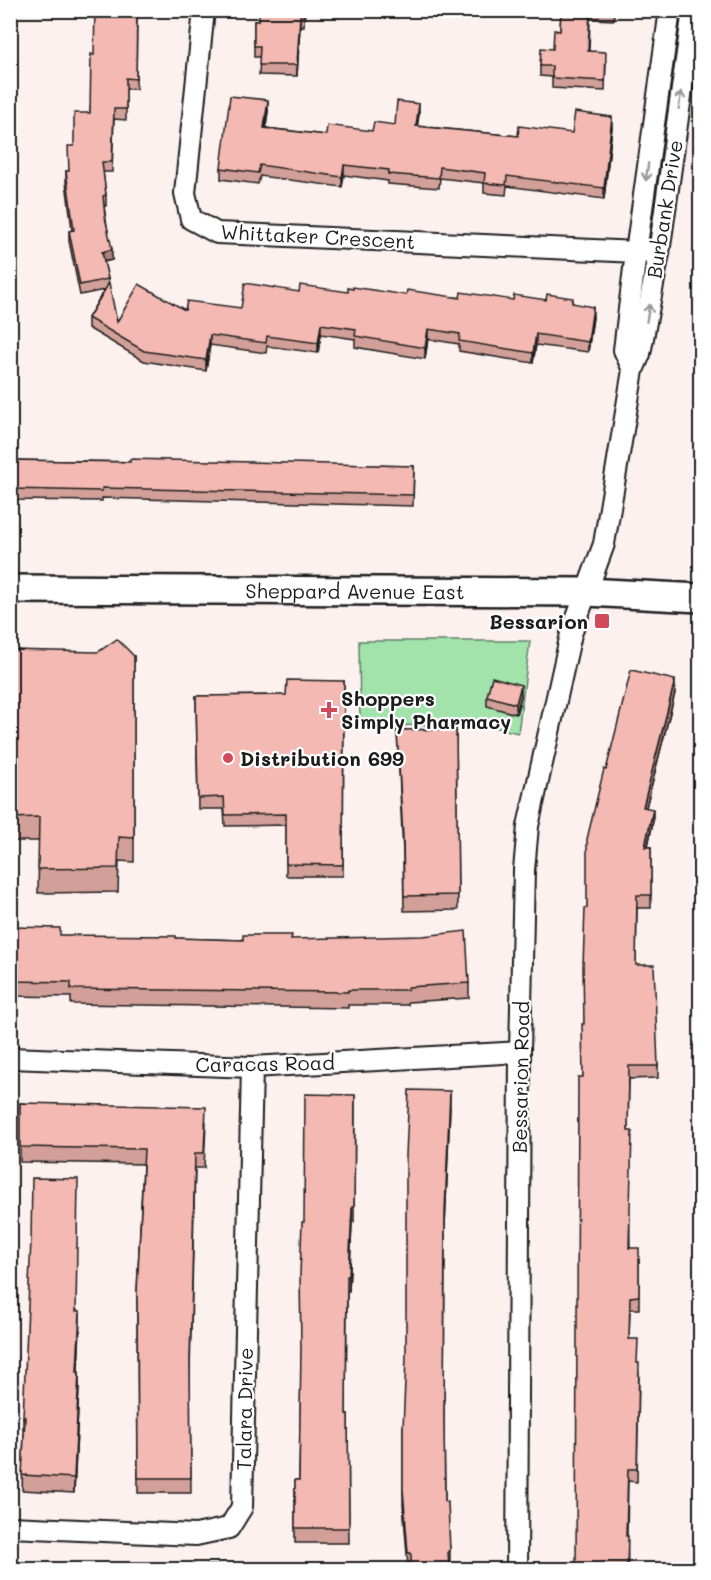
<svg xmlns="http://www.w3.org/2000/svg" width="711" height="1580" font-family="Mali,sans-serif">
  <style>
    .green { fill: #a2e3ac; stroke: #5f8064; stroke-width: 1.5 }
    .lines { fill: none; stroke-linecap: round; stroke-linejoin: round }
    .minor-casing { stroke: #1c1c1c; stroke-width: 24 }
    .secondary-casing { stroke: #1c1c1c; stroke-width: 32 }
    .minor { stroke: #fff; stroke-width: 20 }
    .secondary { stroke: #fff; stroke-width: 27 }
    .wall { fill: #d29f99; stroke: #1c1c1c; stroke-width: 1.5 }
    .shaded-wall { fill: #ab827d; stroke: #1c1c1c; stroke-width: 1.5 }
    .building { fill: #f4b9b2; stroke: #1c1c1c; stroke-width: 1.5 }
    .oneway { stroke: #999 }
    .poi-dot { fill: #d1495b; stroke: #fff; stroke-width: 2 }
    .labels { text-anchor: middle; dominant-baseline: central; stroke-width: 4.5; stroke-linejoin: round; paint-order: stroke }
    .street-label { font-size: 20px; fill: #1c1c1c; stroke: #fff }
    .poi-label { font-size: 20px; font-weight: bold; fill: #1c1c1c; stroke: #fff; text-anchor: start }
  </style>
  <rect width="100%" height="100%" fill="#fdf1f0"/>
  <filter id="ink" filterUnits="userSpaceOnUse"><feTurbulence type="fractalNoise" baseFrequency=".0167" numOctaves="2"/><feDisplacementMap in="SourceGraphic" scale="12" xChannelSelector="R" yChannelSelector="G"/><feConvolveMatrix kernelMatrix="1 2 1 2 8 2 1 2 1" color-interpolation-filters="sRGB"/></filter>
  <g filter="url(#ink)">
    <!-- green -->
    <g class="green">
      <polygon points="359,641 530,641 518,733 478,723 360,727"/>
      <polygon points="165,1565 271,1566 301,1569 165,1570"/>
    </g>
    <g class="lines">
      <!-- minor casing -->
      <g class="minor-casing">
        <g id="minor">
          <polyline points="204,10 185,193 191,219 217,233 659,253"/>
          <polyline points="633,370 624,350 636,252 670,10"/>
          <polyline points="10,1058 252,1067 520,1052"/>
          <polyline points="10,1527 196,1535 229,1528 242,1507 252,1067"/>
          <polyline points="517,1570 520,1052 524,870 528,826 571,634 604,544 633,370 640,354 659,253 693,10"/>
        </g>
      </g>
      <!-- secondary casing -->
      <g class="secondary-casing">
        <g id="secondary">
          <path id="s1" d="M10,589L587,592L700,598"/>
        </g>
      </g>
      <!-- minor -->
      <use href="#minor" class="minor"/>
      <!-- secondary -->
      <use href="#secondary" class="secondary"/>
    </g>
    <!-- wall -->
    <g class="wall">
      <polygon points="137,10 136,89 126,89 126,120 114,119 112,172 103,172 106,195 106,206 104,206 112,260 104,262 108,279 108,285 117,322 185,310 241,308 299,292 348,292 573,303 593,317 588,352 536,345 533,363 459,351 459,344 428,339 425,359 355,347 355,339 321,334 318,353 267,346 266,353 210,345 206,371 144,361 88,328 88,318 104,290 80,295 69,241 69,231 72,230 66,182 66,171 69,171 74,146 90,113 94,55"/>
      <polygon points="305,10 304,26 300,26 297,76 259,75 260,57 254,57 254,21 259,21"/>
      <polygon points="561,10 614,10 614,20 590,19 589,51 606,62 605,91 552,88 552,77 540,76 540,66 553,49 560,31"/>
      <polygon points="268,111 266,128 326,135 372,131 395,125 419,114 417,126 518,136 572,133 612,127 604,199 507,186 506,195 484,193 484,183 440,178 439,188 388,184 388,181 344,175 342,187 260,176 258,184 221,179 221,168"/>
      <polygon points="10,460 414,466 413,506 102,498 102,501 10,500"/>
      <polygon points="10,650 134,656 134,862 119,861 118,892 38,893 39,841 10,841"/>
      <polygon points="344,681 343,876 286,876 286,825 225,826 224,809 198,809 196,696 286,695"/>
      <polygon points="675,693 646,807 653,821 648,847 651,847 651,908 637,908 636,965 658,1066 658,1078 629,1079 628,1131 630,1248 639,1260 639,1309 630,1309 629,1339 637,1363 639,1375 637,1482 628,1481 627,1536 628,1569 583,1077 587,908 606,770"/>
      <polygon points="487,696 521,696 516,714 487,706"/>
      <polygon points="456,729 458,910 404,911 403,853 397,730"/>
      <polygon points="13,927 60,935 243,940 291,939 469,983 469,998 408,1002 408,1005 348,1005 348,1008 71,1004 71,997 12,996"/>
      <polygon points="700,939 700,1115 698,1115"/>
      <polygon points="355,1095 354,1222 352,1222 349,1291 347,1291 346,1414 348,1414 349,1543 295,1543 295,1480 299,1480 304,1222"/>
      <polygon points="20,1103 206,1122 204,1168 195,1168 190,1371 191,1493 138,1493 137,1292 143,1164 20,1162"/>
      <polygon points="450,1106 445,1227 444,1426 445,1502 450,1551 450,1566 408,1567 403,1504 403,1429"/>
      <polygon points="77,1311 80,1326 78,1372 79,1387 74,1493 22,1490 24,1433 23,1432 23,1417"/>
    </g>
    <!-- shaded-wall -->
    <g class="shaded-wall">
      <polygon points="300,16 300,26 297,76 297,65"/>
      <polygon points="268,100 268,111 264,139 264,128"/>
      <polygon points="419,104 419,114 416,137 416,126"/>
      <polygon points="612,117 612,127 604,199 604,188"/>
      <polygon points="344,165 344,175 342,187 342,177"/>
      <polygon points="112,249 112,260 102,262 102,252"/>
      <polygon points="593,307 593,317 588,352 588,342"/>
      <polygon points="321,324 321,334 318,353 318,343"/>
      <polygon points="428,329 428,339 425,359 425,348"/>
      <polygon points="536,334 536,345 533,363 533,353"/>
      <polygon points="210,335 210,345 206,371 206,360"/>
      <polygon points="675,680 675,693 643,819 643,807"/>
      <polygon points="521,685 521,696 516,714 516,704"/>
      <polygon points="653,809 653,821 645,859 645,847"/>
      <polygon points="450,1091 450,1106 445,1227 445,1212"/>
      <polygon points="352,1207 352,1222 349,1291 349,1276"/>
      <polygon points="80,1311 80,1326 77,1387 77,1372"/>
      <polygon points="79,1372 79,1387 74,1493 74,1478"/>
    </g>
    <!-- building -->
    <g class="building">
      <polygon points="95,10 137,10 136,79 126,78 126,109 114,109 112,162 102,162 106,195 103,196 105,217 112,249 102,252 108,279 80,285 69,231 74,230 66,171 69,171 68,146 74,146 74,113 90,113 91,54 94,55"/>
      <polygon points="259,10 304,10 304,16 300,16 297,65 259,65 260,46 254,46 254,21 259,21"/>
      <polygon points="561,10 590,10 588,51 606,52 605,81 552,78 552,66 540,66 541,48 553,49 554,30 560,31"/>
      <polygon points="230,96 268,100 264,128 326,135 327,125 372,131 374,122 395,125 397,101 419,104 416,126 518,136 519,126 572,133 575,112 612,117 604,188 507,176 506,185 484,183 485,173 440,167 439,178 388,174 389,170 344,165 342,177 260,165 258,173 221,168"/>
      <polygon points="109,283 117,322 139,284 185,310 187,301 241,308 245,283 299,292 300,285 348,292 348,288 353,289 353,287 406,295 407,290 460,298 461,292 513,300 514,295 546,300 547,294 573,298 572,303 593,307 588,342 536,334 533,353 459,341 460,334 428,329 425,348 355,336 356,329 321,324 318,343 267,336 266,343 210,335 206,360 144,351 88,318"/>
      <polygon points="130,459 414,466 413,495 102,488 102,491 10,489 10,460 130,462"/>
      <polygon points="117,639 134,656 134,838 119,837 118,868 38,869 39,817 10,818 10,650 98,652"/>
      <polygon points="631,670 675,680 643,807 653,809 645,847 651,847 651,895 637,895 636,965 654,965 658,1066 629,1066 628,1131 632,1131 629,1248 639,1248 639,1296 630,1297 629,1339 638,1339 637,1363 639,1363 637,1469 628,1469 626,1536 628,1536 627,1569 576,1569 578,1077 583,1077 582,1024 584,1024 583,966 585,908 587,908 587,839 604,769 606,770"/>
      <polygon points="492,677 521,685 516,704 487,696"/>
      <polygon points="287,680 344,681 343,865 286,864 286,814 225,815 224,797 198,798 196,696 286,695"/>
      <polygon points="456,729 458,895 404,896 403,838 397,730"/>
      <polygon points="13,927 60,928 60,935 176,936 176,938 243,940 243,935 292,935 291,939 423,936 466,931 469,983 408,987 408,990 348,990 348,992 71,989 71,982 12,981"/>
      <polygon points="700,939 700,1096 698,1096"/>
      <polygon points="409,1090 450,1091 445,1212 444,1421 445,1502 448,1502 450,1551 448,1551 449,1569 411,1569 411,1553 408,1553 403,1489 403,1429 406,1358 406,1155"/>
      <polygon points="305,1094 355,1095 354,1207 352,1207 349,1276 347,1276 346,1414 348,1414 349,1528 295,1528 295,1480 299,1480 301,1348 300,1274 302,1222 304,1222"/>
      <polygon points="20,1103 206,1107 204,1153 195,1153 190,1360 191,1478 138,1478 137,1292 144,1149 20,1147"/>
      <polygon points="32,1178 78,1179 76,1311 80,1311 77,1372 79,1372 74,1478 22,1475 25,1417 23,1417 31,1240"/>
    </g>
    <!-- one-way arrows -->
    <defs><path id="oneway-shaft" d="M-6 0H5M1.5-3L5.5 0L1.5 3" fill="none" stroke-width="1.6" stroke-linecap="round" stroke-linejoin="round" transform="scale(1.5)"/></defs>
    <g class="oneway">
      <use href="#oneway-shaft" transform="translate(680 100) rotate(-82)"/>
      <use href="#oneway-shaft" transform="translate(647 172) rotate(98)"/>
      <use href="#oneway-shaft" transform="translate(648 313) rotate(-80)"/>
    </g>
  </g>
  <!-- markers -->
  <g class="poi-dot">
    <rect x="594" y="613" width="16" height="16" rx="3"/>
    <path d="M326 701h6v6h6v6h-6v6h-6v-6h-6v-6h6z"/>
    <circle cx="228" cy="758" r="6"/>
  </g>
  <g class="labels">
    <!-- street labels -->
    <g class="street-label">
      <text transform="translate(664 209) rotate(-81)">Burbank Drive</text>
      <text transform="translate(318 236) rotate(3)">Whittaker Crescent</text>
      <text stroke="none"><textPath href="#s1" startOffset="345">Sheppard Avenue East</textPath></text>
      <text transform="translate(265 1063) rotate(-1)">Caracas Road</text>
      <text transform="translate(520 1077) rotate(-89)">Bessarion Road</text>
      <text transform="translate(244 1409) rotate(-89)">Talara Drive</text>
    </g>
    <!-- poi labels -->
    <g class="poi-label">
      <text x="588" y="621" text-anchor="end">Bessarion</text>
      <text x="341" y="698">Shoppers<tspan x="341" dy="23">Simply Pharmacy</tspan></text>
      <text x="240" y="758">Distribution 699</text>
    </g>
  </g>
  <!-- margin -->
  <rect width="711" height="1580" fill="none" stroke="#fff" stroke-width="36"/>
  <rect x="18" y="18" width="675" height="1544" fill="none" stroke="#1c1c1c" stroke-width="2" filter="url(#ink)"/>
</svg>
